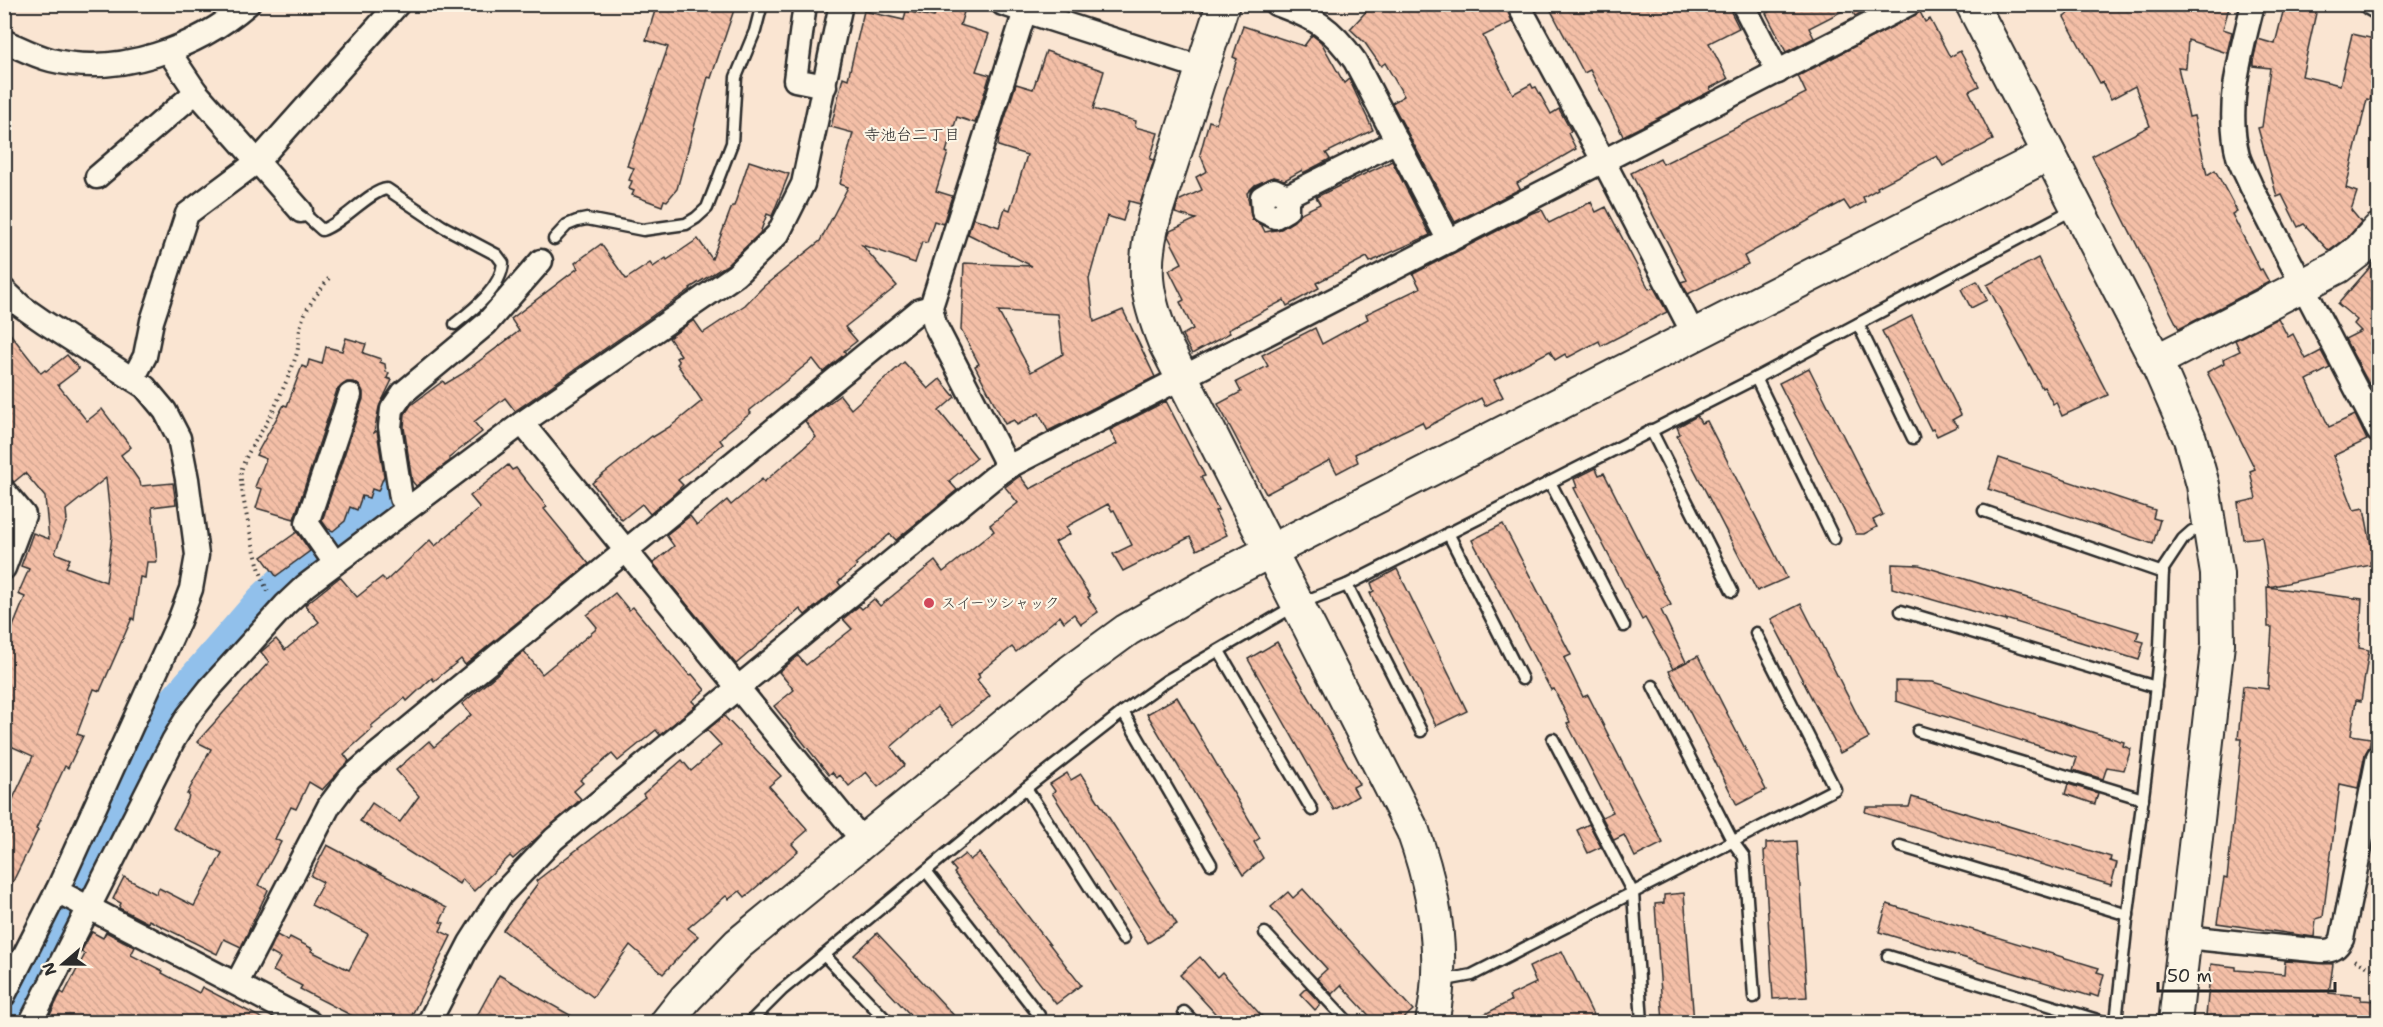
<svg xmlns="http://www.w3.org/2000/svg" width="2383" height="1027" font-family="'Shantell Sans','Klee One',sans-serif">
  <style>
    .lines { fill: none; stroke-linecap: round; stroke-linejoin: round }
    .river { stroke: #91c0eb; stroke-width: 42 }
    .building { fill: url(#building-back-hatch); stroke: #2b2b2b; stroke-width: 1.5; fill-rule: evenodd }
    .lane-casing { stroke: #2b2b2b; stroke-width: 15 }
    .street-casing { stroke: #2b2b2b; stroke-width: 27 }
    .secondary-casing { stroke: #2b2b2b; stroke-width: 36 }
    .path { stroke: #2b2b2b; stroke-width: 4; stroke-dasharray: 1.5 4.5; stroke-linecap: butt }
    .lane { stroke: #fcf5e5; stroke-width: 10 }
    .street { stroke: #fcf5e5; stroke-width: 22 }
    .secondary { stroke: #fcf5e5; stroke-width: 32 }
    .poi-dot { fill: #d1495b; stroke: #fcf5e5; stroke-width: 2 }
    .labels { text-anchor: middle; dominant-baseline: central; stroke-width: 4.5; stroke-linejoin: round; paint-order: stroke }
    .poi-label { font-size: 15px; fill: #2b2b2b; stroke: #fcf5e5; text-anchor: start }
    .neighbourhood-label { font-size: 16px; fill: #2b2b2b; stroke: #fcf5e5 }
  </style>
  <defs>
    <pattern id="building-back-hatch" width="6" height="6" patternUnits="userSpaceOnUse" patternTransform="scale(1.5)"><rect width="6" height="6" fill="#f4bfa7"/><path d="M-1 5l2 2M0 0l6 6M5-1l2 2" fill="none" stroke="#d1a490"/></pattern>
  </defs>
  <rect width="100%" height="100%" fill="#fae5d2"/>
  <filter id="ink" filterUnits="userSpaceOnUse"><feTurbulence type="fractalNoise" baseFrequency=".0167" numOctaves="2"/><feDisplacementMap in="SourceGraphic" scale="12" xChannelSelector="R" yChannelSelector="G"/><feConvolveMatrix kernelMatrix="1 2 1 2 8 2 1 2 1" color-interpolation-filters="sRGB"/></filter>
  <g filter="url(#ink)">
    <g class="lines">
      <!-- river -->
      <polyline class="river" points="14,1022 176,707 266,603 317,555 387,496"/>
    </g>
    <!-- building -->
    <g class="building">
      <polygon points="657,4 736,4 711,78 708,77 677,189 667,201 664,200 662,206 632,195 634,191 629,189 632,181 629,180 634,168 627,166 668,47 646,40"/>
      <polygon points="938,4 964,12 960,25 989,34 976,71 990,75 975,123 957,117 946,152 948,153 936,191 952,196 943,224 934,221 927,243 922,242 915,263 862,245 897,286 845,327 857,341 844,351 846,353 823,372 813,359 749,411 751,413 727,432 720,440 723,444 678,480 683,485 674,494 650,514 642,504 622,520 592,483 652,436 653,437 671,426 702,401 677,364 679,362 676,358 681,355 669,338 694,320 703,333 745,305 764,286 820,241 848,187 840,184 853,133 831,127 843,77 848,79 864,11 904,20 906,11 934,17"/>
      <polygon points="1373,4 1505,4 1512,22 1483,36 1513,94 1531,84 1533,88 1536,87 1551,114 1559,109 1571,131 1568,133 1576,149 1517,183 1520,189 1455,222 1392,103 1404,96 1385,63 1381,66 1365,43 1350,29"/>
      <polygon points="1534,4 1727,4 1739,28 1709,43 1728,79 1710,88 1711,91 1623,136 1590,70 1584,73 1548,5 1537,10"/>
      <polygon points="1784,4 1878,4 1855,16 1850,7 1809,28 1814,38 1786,52 1766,13"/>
      <polygon points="2082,4 2230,4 2223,29 2232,32 2227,53 2188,40 2186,68 2178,67 2189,117 2194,116 2207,175 2215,170 2237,211 2232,214 2260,270 2262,269 2269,282 2179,329 2092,156 2150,126 2135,86 2111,99 2102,82 2100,83 2064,17"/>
      <polygon points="2285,4 2318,4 2302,76 2340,85 2352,34 2379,40 2379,80 2375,79 2370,100 2367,99 2346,188 2357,192 2351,210 2361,222 2348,237 2329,251 2304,224 2298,227 2282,195 2277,197 2258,128 2262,127 2270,68 2253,66 2253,61 2258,39 2275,44"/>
      <polygon points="1920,12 1925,22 1930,19 1950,57 1960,51 1979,86 1969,91 1993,140 1943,166 1937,156 1877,187 1878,189 1863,197 1865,202 1850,210 1844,201 1744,256 1748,264 1688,294 1681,282 1687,280 1631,173 1660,158 1663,164 1806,93 1798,76"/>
      <polygon points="1243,26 1304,46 1312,35 1321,42 1344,83 1349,79 1373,130 1326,153 1330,159 1303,173 1302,170 1285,180 1273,177 1255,185 1247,193 1252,219 1262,226 1265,232 1281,229 1294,221 1299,214 1320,204 1316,197 1392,161 1430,235 1370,262 1367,257 1316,283 1319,288 1287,306 1284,300 1228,330 1230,333 1192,354 1182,335 1193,329 1180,302 1184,300 1169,270 1182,263 1168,236 1170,231 1196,219 1175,213 1178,201 1202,190 1196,177 1207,171 1200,154 1209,121 1216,123 1237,59 1233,57"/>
      <path d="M1046,51L1104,71L1093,109L1136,121L1135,127L1158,133L1150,159L1154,160L1140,204L1129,201L1123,221L1107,216L1089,279L1094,322L1123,310L1155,377L1048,431L1039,413L1017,425L1014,420L1005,424L975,366L979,364L961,330L964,263L1032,266L968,234L973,218L999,227L1005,208L1010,210L1027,155L998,146L999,137L1016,84L1033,89ZM998,311L1058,314L1063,354L1031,372Z"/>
      <polygon points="749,161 789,174 772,216 767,214 760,233 727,265 690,288 691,289 515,411 505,398 474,422 482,432 449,458 451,460 416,486 412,481 404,427 405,414 411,405 443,381 445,384 462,374 519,331 511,319 578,268 575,263 601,244 626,279 650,263 653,267 666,258 667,260 698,239 712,259 732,206 734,206"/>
      <polygon points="1591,202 1596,212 1606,207 1649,289 1654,288 1667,312 1601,346 1599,341 1567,358 1565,354 1555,360 1550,351 1494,380 1503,397 1485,406 1481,398 1425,428 1422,422 1355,454 1358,462 1337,473 1330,460 1266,494 1218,404 1241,392 1236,382 1268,366 1262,355 1315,328 1322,344 1368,319 1366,314 1420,288 1413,274 1532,213 1542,210 1549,223"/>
      <polygon points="2379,257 2379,392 2369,384 2345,339 2361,331 2354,324 2357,320 2338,304"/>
      <polygon points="2038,258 2108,395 2062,416 2056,402 2053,404 2044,387 2042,388 1987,285"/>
      <polygon points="1977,281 1987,300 1971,308 1961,289"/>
      <polygon points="1912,316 1961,415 1952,420 1958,426 1937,436 1933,429 1931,430 1882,331"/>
      <polygon points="2278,318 2288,337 2293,334 2306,359 2321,351 2330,368 2307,380 2329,427 2355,415 2367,440 2333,456 2354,510 2364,508 2374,561 2370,562 2371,565 2269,587 2262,537 2243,539 2238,503 2256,499 2250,471 2255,469 2207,372 2224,363 2223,359 2240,351 2235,340"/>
      <path d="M4,326L41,373L45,370L46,371L67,355L79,369L58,385L87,421L102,409L131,447L121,455L140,482L141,486L173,483L176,504L152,507L157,562H147L145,578L140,577L134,620L132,618L100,691L94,689L77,734L83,736L68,768L65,766L36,829L38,830L4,900V818L33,756L4,743V627L12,629L25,597L18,594L29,569L21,566L33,533L49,539L45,497L25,473L14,482L4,472ZM106,478L112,536L106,582L66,567L70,559L55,553L67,520L66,510Z"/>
      <polygon points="346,338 366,344 363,353 381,359 380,362 385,364 386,372 389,373 387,378 392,380 379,407 374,433 377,431 384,476 378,491 372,489 369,498 362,496 357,510 350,507 345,521 333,531 328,529 322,521 363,399 363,392 360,386 354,382 347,382 337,390 294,519 256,508 262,489 255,487 266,459 256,455 284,405 287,406 302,366 307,368 309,360 322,364 326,347 342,351"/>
      <polygon points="904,362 928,389 940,379 955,397 939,411 977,458 949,481 957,490 896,540 890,534 855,564 857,566 838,582 841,586 805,615 800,609 736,664 653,563 674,546 666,535 690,516 697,525 727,500 731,505 762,479 764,482 816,437 805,421 840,395 851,409"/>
      <polygon points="1809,368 1883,515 1873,520 1877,527 1864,534 1856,534 1779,383"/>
      <polygon points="1166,401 1205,476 1201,477 1218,510 1215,511 1227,535 1197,550 1190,537 1123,571 1113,554 1132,545 1114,510 1112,511 1108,504 1066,527 1070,534 1055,542 1090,596 1088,597 1098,612 1081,624 1074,614 1064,622 1060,616 1016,652 1012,647 978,674 980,677 977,680 990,696 982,703 953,726 937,707 891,747 905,765 878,787 866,772 849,786 840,775 837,778 832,772 829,775 774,706 794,690 779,672 798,656 806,665 852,629 843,619 859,606 862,609 874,599 880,606 935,561 943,572 994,531 990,525 1018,503 1005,487 1017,478 1020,476 1030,489 1085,460 1117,444 1110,430"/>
      <polygon points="1697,416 1701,423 1707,421 1787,578 1757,591 1677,436 1680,434 1677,427"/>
      <polygon points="1999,458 2155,510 2153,518 2160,520 2153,544 1988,489"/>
      <polygon points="508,465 512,470 516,468 547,507 544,509 589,564 465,665 461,659 434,681 432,678 407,701 405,698 371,726 373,728 344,754 349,761 322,790 309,782 296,809 291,807 275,839 281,842 258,885 268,890 241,947 224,939 217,954 149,920 148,923 119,908 121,903 113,899 124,877 156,894 159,888 194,906 222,853 173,828 188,799 189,794 187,794 211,749 197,742 269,662 261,652 276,639 285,650 319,622 305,605 340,577 357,597 382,577 386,581 430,540 435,546 480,508 470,496"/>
      <polygon points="1596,468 1599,475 1604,473 1671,605 1661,610 1686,662 1673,669 1645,618 1642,620 1574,488 1577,487 1574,479"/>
      <polygon points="1503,524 1571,655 1564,658 1583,697 1588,695 1663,843 1635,857 1624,835 1614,840 1602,817 1613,812 1567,723 1570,722 1554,689 1551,690 1472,540"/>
      <polygon points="297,532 310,551 276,576 262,557"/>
      <polygon points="1892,564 1919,565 2139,632 2136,640 2144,642 2139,660 2006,619 2006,621 1892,588"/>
      <polygon points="1397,569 1467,711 1436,726 1370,593 1374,591 1371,583"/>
      <polygon points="2267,587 2362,599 2359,648 2369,650 2361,701 2356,700 2351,735 2371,738 2369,747 2365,754 2358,788 2340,784 2323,917 2316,919 2314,937 2217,923 2224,878 2227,879 2242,739 2238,739 2243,686 2268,689 2272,627 2268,627"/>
      <polygon points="615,593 629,610 633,607 690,676 692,674 705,690 692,701 696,705 660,735 656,730 618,761 612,754 580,780 583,783 574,791 581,799 513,859 510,856 474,891 462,879 459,884 360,821 372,803 400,822 419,796 396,770 429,741 434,747 471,715 462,704 524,651 542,674 595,630 597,627 587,615"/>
      <polygon points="1801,604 1869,738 1840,753 1771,619"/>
      <polygon points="1277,642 1359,784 1353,787 1358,796 1334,810 1248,659"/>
      <polygon points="1698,656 1766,790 1737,805 1669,671"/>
      <polygon points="1896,681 1933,682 2124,742 2123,746 2131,749 2124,770 2107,767 2103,779 2073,770 2077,758 1896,701"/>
      <polygon points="1177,697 1260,838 1254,842 1263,858 1243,875 1147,714"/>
      <polygon points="724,716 781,776 769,786 808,830 792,844 798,851 745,897 740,891 729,899 726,896 688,928 698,936 663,974 630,945 593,997 503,930 538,883 536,881 645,797 643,794 682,760 691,771 721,745 707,730"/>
      <polygon points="1067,773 1071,780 1081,774 1177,924 1148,943 1052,793 1055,791 1050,784"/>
      <polygon points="2068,784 2098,793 2095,804 2065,794"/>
      <polygon points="1912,797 2111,857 2110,861 2117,863 2111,885 1865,812 1866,807 1909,807"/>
      <polygon points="1589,824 1601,847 1588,853 1577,830"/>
      <polygon points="1797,841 1807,997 1773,999 1764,851 1766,850 1766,843"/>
      <polygon points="327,845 447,908 440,922 444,923 440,931 451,936 408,1023 366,1023 300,989 302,986 273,971 280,958 269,952 277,935 288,941 290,937 313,949 311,951 349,970 368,934 311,905 323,882 311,876"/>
      <polygon points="979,853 1081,985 1056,1004 954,873 956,871 951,865 965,854 970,860"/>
      <polygon points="1303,889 1413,1010 1399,1023 1376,1023 1341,985 1332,994 1317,978 1327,969 1271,907 1288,892 1293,898"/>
      <polygon points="1684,893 1694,1023 1663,1023 1655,904 1664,903 1664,895"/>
      <polygon points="1887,904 2099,968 2097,972 2104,974 2098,997 2090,994 2090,996 1879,932"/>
      <polygon points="92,932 103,938 106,932 135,947 131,955 163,971 162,973 199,993 202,987 271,1023 64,1023 50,1015 61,992 64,994 85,954 81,952"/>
      <polygon points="877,933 961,1023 918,1023 854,955"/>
      <polygon points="1562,951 1597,1023 1467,1023 1511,1001 1509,996 1536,983 1529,967"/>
      <polygon points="1200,957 1217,977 1222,972 1268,1023 1224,1023 1180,975"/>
      <polygon points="2285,961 2333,964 2329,993 2361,996 2361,1000 2379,1001 2379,1023 2260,1023 2206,1016 2211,964 2236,967 2236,970 2284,974"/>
      <polygon points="499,975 584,1023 473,1023"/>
      <polygon points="1306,988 1321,1004 1315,1010 1300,994"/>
    </g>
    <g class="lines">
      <!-- lane casing -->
      <g class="lane-casing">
        <g id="lane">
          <path d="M301,211L322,230C343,223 369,191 387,189L442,226L497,255L503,263C501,288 474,309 455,324"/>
          <polyline points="554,239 567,225 577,221 587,219 643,230 686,224 696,218 707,208 732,143 736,77 755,31 762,4"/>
          <polyline points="1858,324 1913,438"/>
          <polyline points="1756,378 1834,539"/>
          <polyline points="1651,430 1732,591"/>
          <polyline points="1550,482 1624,626"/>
          <polyline points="1984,511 2163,573"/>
          <polyline points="1448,533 1522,679"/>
          <polyline points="1347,585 1421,731"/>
          <polyline points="1901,611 2156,687"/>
          <polyline points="1219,651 1312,810"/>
          <polyline points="1653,686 1733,842 1744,857 1754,997"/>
          <polyline points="1123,712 1211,864"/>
          <polyline points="1918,731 2143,799"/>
          <polyline points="1553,739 1633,893 1642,1022"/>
          <polyline points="1026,788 1123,939"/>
          <polyline points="1900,846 2128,915"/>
          <polyline points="926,871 1039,1015"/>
          <polyline points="1265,933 1348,1022"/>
          <polyline points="824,955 888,1022"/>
          <polyline points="1888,956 2104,1022"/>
          <polyline points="1440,981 1472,975 1835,789 1756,633"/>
          <polyline points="1184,1012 1194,1022"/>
          <polyline points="750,1022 782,990 1026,788 1123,712 1166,681 1298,604 1347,585 1756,378 2074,209"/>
          <polyline points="2116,1022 2127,921 2149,750 2160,648 2163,569 2183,539 2192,531 2206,528"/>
        </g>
      </g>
      <!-- street casing -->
      <g class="street-casing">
        <g id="street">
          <polyline points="805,4 795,80 825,86"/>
          <polyline points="1003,4 1202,68"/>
          <path d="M1276,4C1315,18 1331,27 1355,61L1449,241"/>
          <polyline points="1518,4 1604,162 1694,335"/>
          <polyline points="1743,4 1778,72"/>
          <path d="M2253,4C2241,54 2225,105 2238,156C2241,166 2247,176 2251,186L2378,431"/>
          <polyline points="2371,4 2378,8"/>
          <path d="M4,41C20,48 35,56 51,60C118,77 197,48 248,4"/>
          <polyline points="169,52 196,92 301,211"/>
          <polyline points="97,177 196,92"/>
          <polygon points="1274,190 1287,196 1287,210 1275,217 1263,211 1262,197"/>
          <polyline points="1287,196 1397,141"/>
          <polyline points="4,290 21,306 44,322 145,387 165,411 179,438 187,479 197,555 191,589 179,621 57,891 4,995"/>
          <polyline points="133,379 145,356 152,321 187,214 258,161 398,4"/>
          <polyline points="522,423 863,841"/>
          <polyline points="1008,467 935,325 931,307 1025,11"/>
          <polyline points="4,491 24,515 4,568"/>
          <polyline points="409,507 401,498 390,427 392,409 403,393 486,324 541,261"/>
          <polyline points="335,563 307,523 350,395"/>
          <polyline points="57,891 309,1022"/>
          <path d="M2185,937L2322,951C2333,951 2337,948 2342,939L2378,757"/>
          <polyline points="237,983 329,806 350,778 375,756 909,319 920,310 931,307"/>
          <polyline points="31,1022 173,741 188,716 210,688 285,605 305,586 522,423 736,275 778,234 803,184 841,4"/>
          <polyline points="429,1022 470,943 500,896 554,839 993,478 1010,466 1909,4"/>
        </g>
      </g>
      <!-- secondary casing -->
      <g class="secondary-casing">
        <g id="secondary">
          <path d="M1223,4L1155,215C1141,267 1145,295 1165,344L1413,831C1435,892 1446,958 1432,1022"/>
          <polyline points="1972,4 2156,361 2190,439 2203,485 2217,574 2218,644 2175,1022"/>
          <polyline points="2156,361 2338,267 2360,250 2378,230"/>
          <polyline points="667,1022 686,998 738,944 1071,671 1127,630 1212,581 2049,154"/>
        </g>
      </g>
      <!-- path -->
      <g class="path">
        <path d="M268,591C260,582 238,485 241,472C246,450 264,431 273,411C281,393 290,375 296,356C300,345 298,332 302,321C307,305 320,291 329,278"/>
        <polyline points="2355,960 2378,972"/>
      </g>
      <!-- lane -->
      <use href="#lane" class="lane"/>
      <!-- street -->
      <use href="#street" class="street"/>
      <!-- secondary -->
      <use href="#secondary" class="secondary"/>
    </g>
  </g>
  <!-- markers -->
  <circle class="poi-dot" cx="929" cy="603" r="6"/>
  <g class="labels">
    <!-- poi labels -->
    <g class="poi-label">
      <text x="941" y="603">スイーツシャック</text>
    </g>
    <!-- neighbourhood labels -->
    <g class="neighbourhood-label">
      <text x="912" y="134">寺池台二丁目</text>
    </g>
  </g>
  <!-- margin -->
  <rect width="2383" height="1027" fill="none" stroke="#fcf5e5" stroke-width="24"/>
  <rect x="12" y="12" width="2359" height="1003" fill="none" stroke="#2b2b2b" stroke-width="2" filter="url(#ink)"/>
  <!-- north arrow -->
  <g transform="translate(63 964) rotate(250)" stroke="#fcf5e5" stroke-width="4.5" paint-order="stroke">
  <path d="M0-4.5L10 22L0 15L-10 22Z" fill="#2b2b2b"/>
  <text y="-9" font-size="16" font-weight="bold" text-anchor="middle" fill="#2b2b2b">N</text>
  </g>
  <!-- scale -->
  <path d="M2158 982v9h177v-9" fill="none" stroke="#2b2b2b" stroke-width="3"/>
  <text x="2167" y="982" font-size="18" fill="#2b2b2b" stroke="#fcf5e5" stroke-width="4.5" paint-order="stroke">50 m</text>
</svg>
